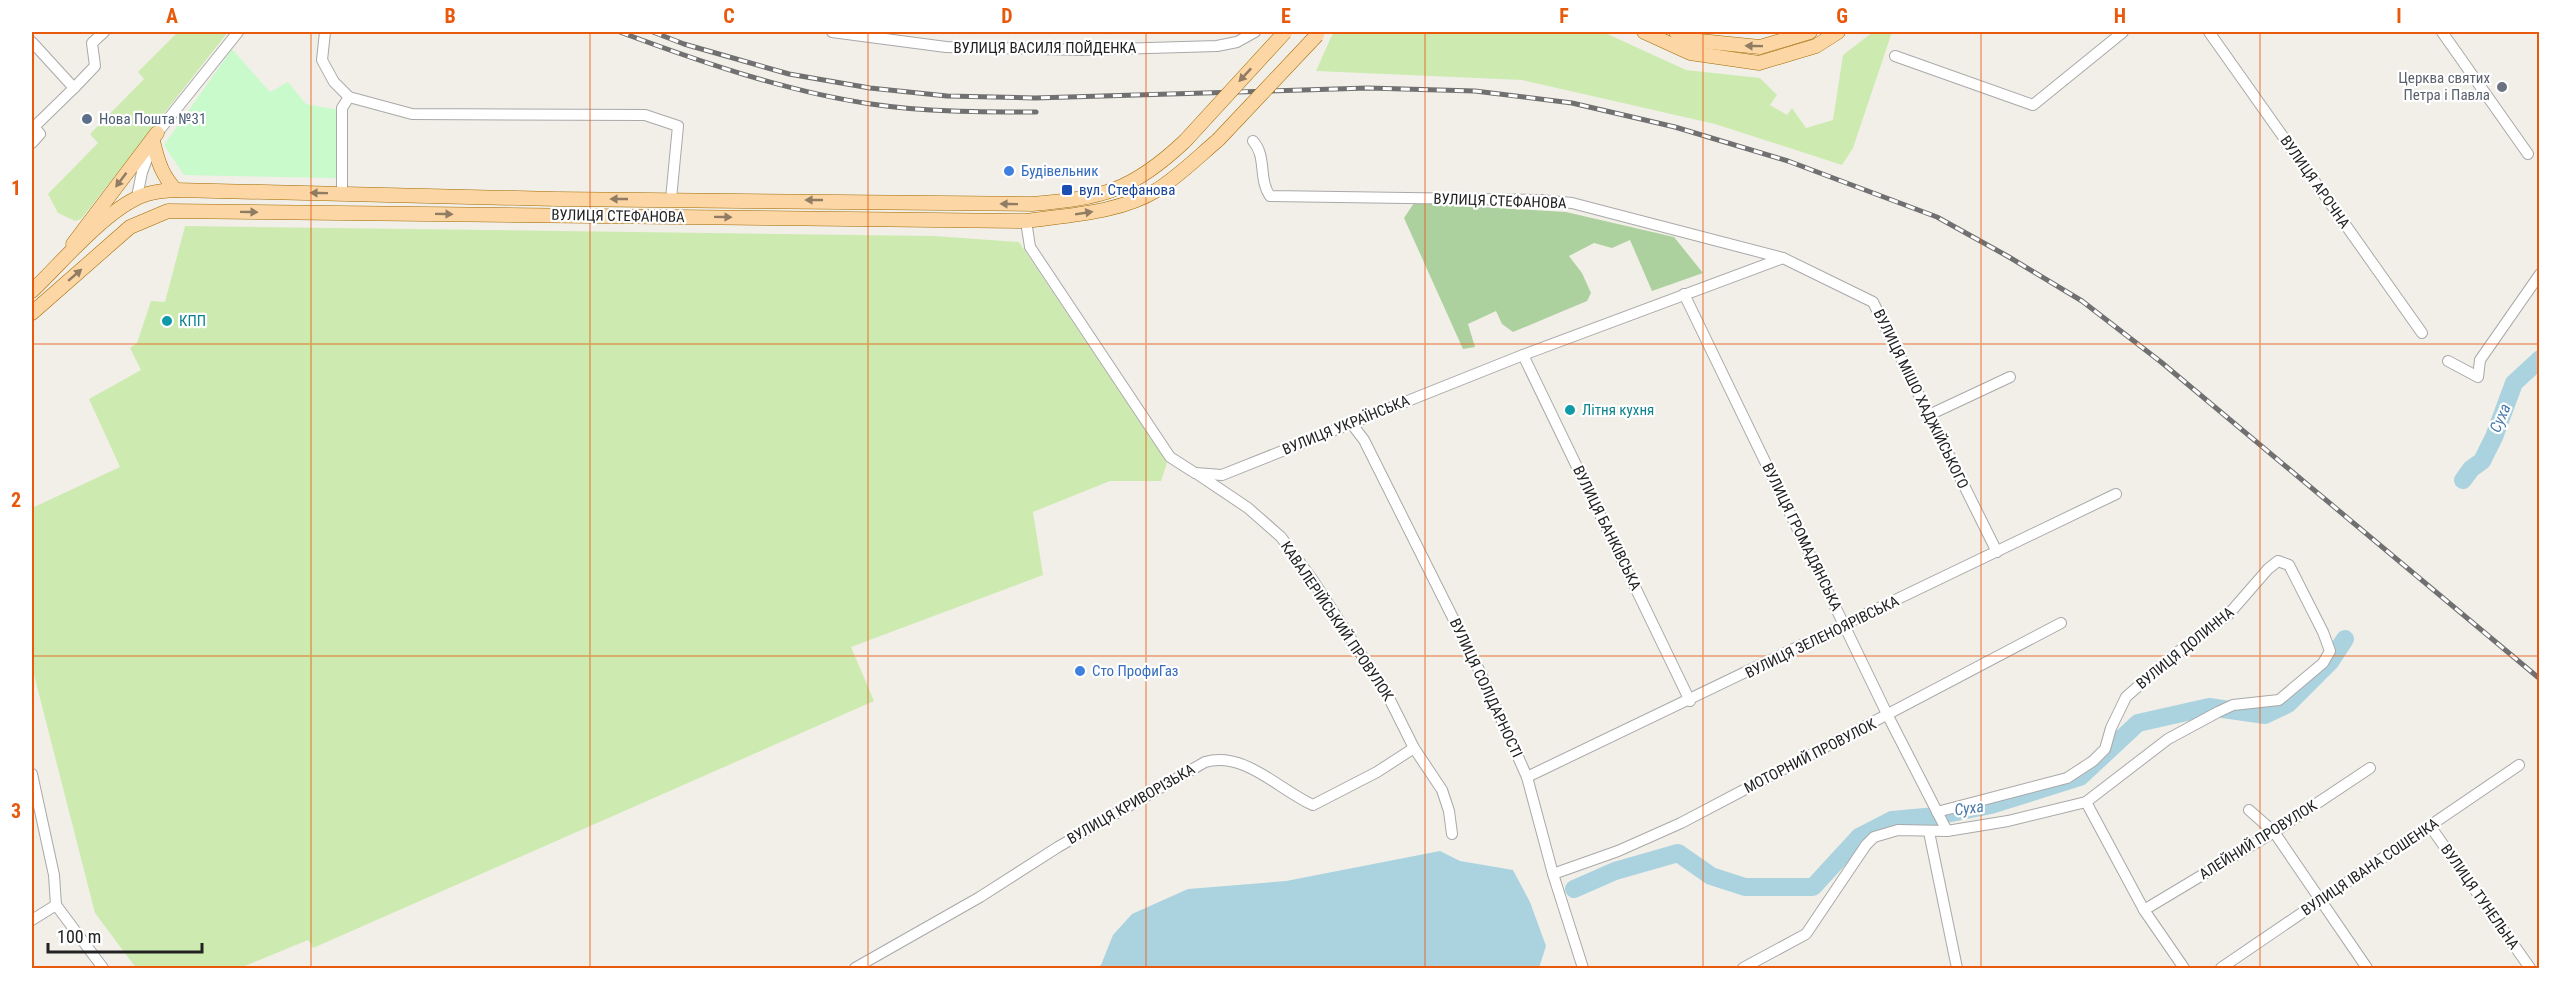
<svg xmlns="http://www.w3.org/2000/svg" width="2571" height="1000" font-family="'Roboto Condensed',sans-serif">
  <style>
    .grass { fill: #cdebb0 }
    .forest { fill: #add19e }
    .park { fill: #c8facc }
    .water { fill: #aad3df }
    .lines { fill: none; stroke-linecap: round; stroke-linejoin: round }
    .river { stroke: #aad3df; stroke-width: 18 }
    .minor-casing { stroke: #a9a9a9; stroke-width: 12 }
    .major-casing { stroke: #a06b00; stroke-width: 15 }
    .minor { stroke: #fff; stroke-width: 10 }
    .major { stroke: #fcd6a4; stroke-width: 14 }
    .rail-casing { stroke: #707070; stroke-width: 5 }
    .rail { stroke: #fff; stroke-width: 3; stroke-dasharray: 9; stroke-linecap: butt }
    .major-bridge-casing { stroke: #a06b00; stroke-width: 15; stroke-linecap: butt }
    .major-bridge { stroke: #fcd6a4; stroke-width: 14 }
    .oneway { fill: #8f7c63 }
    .grid { fill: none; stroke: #e8590c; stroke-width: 1.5; stroke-opacity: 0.55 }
    .worship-dot { fill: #6b7280; stroke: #fff; stroke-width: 2 }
    .service-dot { fill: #5c6f8a; stroke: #fff; stroke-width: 2 }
    .shop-dot { fill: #3f7fe0; stroke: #fff; stroke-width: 2 }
    .transit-dot { fill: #1a4fb4; stroke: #fff; stroke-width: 2 }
    .culture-dot { fill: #0f9aa8; stroke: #fff; stroke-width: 2 }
    .labels { text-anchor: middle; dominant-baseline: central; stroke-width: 4.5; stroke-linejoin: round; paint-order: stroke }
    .street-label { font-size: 15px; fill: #222; stroke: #fff }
    .worship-label { font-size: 15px; fill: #5b616d; stroke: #fff; text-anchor: end }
    .service-label { font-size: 15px; fill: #4e5e75; stroke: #fff; text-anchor: start }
    .shop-label { font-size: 15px; fill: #366cbe; stroke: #fff; text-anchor: start }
    .transit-label { font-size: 15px; fill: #164399; stroke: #fff; text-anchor: start }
    .culture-label { font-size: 15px; fill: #0d838f; stroke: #fff; text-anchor: start }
    .water-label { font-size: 16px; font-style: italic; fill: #4a7aab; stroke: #fff }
    .neatline { fill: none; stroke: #e8590c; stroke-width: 2 }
    .grid-label { font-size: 20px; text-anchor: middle; font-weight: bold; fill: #e8590c }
  </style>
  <rect width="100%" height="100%" fill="#f2efe9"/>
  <!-- grass -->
  <g class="grass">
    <polygon points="178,32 228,32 81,219 75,221 58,213 48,194 98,143 90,134 144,79 138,72"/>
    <polygon points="1337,32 1603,32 1686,70 1760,78 1777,95 1770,105 1787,115 1792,108 1806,128 1833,120 1843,55 1873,32 1892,32 1853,148 1842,165 1715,124 1522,80 1316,71 1332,35"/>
    <polygon points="185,226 934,236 1019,242 1167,463 1161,481 1110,481 1033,512 1043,575 851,647 874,701 313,948 308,940 240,968 136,968 95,913 32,667 32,508 120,467 89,399 141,370 130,348 137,343 151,301 165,302"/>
  </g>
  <!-- forest -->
  <polygon class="forest" points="1414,203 1566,212 1674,237 1703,273 1652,291 1630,240 1612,248 1594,243 1569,256 1582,273 1591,293 1587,301 1513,332 1502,324 1496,311 1468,324 1475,347 1463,349 1404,218"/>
  <!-- park -->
  <polygon class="park" points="232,49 270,92 288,82 306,104 339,110 336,178 184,175 164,145"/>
  <!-- water -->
  <polygon class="water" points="1440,851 1460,861 1513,870 1530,902 1546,946 1539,968 1096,968 1101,965 1113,935 1132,914 1188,889 1286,881"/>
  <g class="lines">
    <!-- river -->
    <g class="river">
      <polyline points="2463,480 2471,469 2482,461 2494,437 2514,383 2540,359"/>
      <polyline points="1574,889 1615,871 1678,853 1711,876 1745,887 1813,887 1859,837 1892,820 1936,816 1991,805 2080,777 2138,723 2209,707 2265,715 2288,704 2330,662 2345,639"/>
    </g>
    <!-- minor casing -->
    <g class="minor-casing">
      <g id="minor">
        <polyline points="325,32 322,60 334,82 349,97 412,114 645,115 678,126 671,199"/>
        <polyline points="832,32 946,47 1082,50 1217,46 1237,42 1255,32"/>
        <polyline points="2209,32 2422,333"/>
        <polyline points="2442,32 2528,154"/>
        <polyline points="32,42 74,88 34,127 40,134 32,143"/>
        <polyline points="1895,56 2033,105 2123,32"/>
        <polyline points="74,88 95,66 92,43 104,32"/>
        <path d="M1253,141C1267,156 1258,179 1270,196L1540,200L1572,203L1783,258L1873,302L1997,552"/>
        <polyline points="342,194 342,108 349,97"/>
        <polyline points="137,197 142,172 157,133 238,32"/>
        <polyline points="1026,221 1030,247 1170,457 1195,473 1222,475 1523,355 1783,258"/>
        <polyline points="1684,294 1888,716 1947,831"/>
        <polyline points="1523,355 1690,701"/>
        <polyline points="2448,361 2478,377 2480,360 2540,274"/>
        <polyline points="1929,415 2010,377"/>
        <polyline points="1351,423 1364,440 1482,676 1527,777 1553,874 1583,968"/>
        <polyline points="1196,473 1248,508 1281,537 1312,579 1387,694 1414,748 1442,790 1449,811 1452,834"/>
        <polyline points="32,774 54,875 56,905"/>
        <polyline points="1527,777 2116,494"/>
        <polyline points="2086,802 2144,910 2184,968"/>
        <polyline points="2249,810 2274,832 2367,968"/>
        <polyline points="2430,826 2530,968"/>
        <polyline points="1929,832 1957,968"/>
        <polyline points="1553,874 1618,851 1681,823 2061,623"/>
        <polyline points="56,905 103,968"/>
        <polyline points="2144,910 2274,832 2370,768"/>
        <polyline points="32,920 56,905"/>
        <path d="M855,968L980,897L1058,847L1205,762C1245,751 1279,790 1313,805L1377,772L1414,748"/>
        <polyline points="1743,968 1806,934 1866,845 1874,837 1898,830 1947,831 2008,821 2086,802 2168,739 2218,712 2233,705 2279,700 2323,663 2330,651 2323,632 2289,565 2278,561 2268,569 2228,615 2175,654 2126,697 2111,728 2105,749 2093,761 2067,778 1937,812"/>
        <polyline points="2221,968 2519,765"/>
      </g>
    </g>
    <!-- major casing -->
    <g class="major-casing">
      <g id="major">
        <polyline points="1644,32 1690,53 1759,63 1816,46 1838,32"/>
        <polyline points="1676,32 1690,40 1760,47 1810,32"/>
        <path d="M154,145C158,162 163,177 176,190"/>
        <polyline points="73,244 157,133"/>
        <path d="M32,291C60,264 101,216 135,199C147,192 162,191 176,190L556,199L1032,204C1103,198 1132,191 1185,141"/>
        <path d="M32,313L130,227L168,211L1026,221C1069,215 1119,213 1157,190C1179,176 1198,157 1218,140"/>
      </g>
    </g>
    <!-- minor -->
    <use href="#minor" class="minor"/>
    <!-- major -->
    <use href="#major" class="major"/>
    <!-- rail casing -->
    <g class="rail-casing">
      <g id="rail">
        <path d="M620,32C698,61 788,92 871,104C925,112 981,112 1036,112"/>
        <polyline points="653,32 684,44 789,74 870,88 947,96 1035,98 1368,88 1475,91 1572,103 1675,127 1788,161 1937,217 2009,257 2082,301 2161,362 2540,679"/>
      </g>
    </g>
    <!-- rail -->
    <use href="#rail" class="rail"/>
    <!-- major-bridge casing -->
    <g class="major-bridge-casing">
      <g id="major-bridge">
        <polyline points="1218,140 1317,35"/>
        <polyline points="1185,141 1285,32"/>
      </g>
    </g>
    <!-- major-bridge -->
    <use href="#major-bridge" class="major-bridge"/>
  </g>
  <!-- one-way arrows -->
  <defs><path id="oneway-solid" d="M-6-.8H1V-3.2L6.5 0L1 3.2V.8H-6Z" transform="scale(1.5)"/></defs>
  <g class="oneway">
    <use href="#oneway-solid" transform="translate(1754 46) rotate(-179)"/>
    <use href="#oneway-solid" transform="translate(1245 75) rotate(133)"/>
    <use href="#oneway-solid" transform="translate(121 180) rotate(127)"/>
    <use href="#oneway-solid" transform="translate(319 193) rotate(-179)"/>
    <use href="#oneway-solid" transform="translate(619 199) rotate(-180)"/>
    <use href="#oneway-solid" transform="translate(814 200) rotate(-180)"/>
    <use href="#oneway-solid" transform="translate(1009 204) rotate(-179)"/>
    <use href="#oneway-solid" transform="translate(249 212) rotate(1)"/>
    <use href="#oneway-solid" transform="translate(1084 213) rotate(-9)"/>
    <use href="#oneway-solid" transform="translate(444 214) rotate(1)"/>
    <use href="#oneway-solid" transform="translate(723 217) rotate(1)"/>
    <use href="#oneway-solid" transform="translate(75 275) rotate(-41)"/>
  </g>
  <!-- grid -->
  <path class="grid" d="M311,32V968M590,32V968M868,32V968M1146,32V968M1425,32V968M1703,32V968M1981,32V968M2260,32V968M32,344H2540M32,656H2540"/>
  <!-- markers -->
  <circle class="worship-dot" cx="2502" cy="87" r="6"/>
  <circle class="service-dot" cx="87" cy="119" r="6"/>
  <g class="shop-dot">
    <circle cx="1009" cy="171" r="6"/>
    <circle cx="1080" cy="671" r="6"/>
  </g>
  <rect class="transit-dot" x="1061" y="184" width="12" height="12" rx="3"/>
  <g class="culture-dot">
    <circle cx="167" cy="321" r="6"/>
    <circle cx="1570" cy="410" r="6"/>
  </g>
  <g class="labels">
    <!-- street labels -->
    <g class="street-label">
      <text x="1045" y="48">ВУЛИЦЯ ВАСИЛЯ ПОЙДЕНКА</text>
      <text transform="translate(2315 182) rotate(55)">ВУЛИЦЯ АРОЧНА</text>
      <text transform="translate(1500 201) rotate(2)">ВУЛИЦЯ СТЕФАНОВА</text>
      <text transform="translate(618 216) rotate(1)">ВУЛИЦЯ СТЕФАНОВА</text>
      <text transform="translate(1921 399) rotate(64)">ВУЛИЦЯ МІШО ХАДЖІЙСЬКОГО</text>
      <text transform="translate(1346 425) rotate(-22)">ВУЛИЦЯ УКРАЇНСЬКА</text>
      <text transform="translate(1607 528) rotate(64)">ВУЛИЦЯ БАНКІВСЬКА</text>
      <text transform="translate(1802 537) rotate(64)">ВУЛИЦЯ ГРОМАДЯНСЬКА</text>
      <text transform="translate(1337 621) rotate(56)">КАВАЛЕРІЙСЬКИЙ ПРОВУЛОК</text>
      <text transform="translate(1822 637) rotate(-26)">ВУЛИЦЯ ЗЕЛЕНОЯРІВСЬКА</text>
      <text transform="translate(2185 648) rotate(-39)">ВУЛИЦЯ ДОЛИННА</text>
      <text transform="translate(1486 688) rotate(65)">ВУЛИЦЯ СОЛІДАРНОСТІ</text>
      <text transform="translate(1810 756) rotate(-27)">МОТОРНИЙ ПРОВУЛОК</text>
      <text transform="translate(1131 804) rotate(-30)">ВУЛИЦЯ КРИВОРІЗЬКА</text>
      <text transform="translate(2258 840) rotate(-32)">АЛЕЙНИЙ ПРОВУЛОК</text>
      <text transform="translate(2370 867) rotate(-34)">ВУЛИЦЯ ІВАНА СОШЕНКА</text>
      <text transform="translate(2480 897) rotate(55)">ВУЛИЦЯ ТУНЕЛЬНА</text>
    </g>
    <!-- worship labels -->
    <g class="worship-label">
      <text x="2490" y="78">Церква святих<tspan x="2490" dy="17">Петра і Павла</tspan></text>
    </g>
    <!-- service labels -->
    <g class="service-label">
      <text x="99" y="119">Нова Пошта №31</text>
    </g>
    <!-- shop labels -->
    <g class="shop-label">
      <text x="1021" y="171">Будівельник</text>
      <text x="1092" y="671">Сто ПрофиГаз</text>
    </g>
    <!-- transit labels -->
    <g class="transit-label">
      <text x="1079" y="190">вул. Стефанова</text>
    </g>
    <!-- culture labels -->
    <g class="culture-label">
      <text x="179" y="321">КПП</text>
      <text x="1582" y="410">Літня кухня</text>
    </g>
    <!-- water labels -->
    <g class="water-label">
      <text transform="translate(2500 418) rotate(-67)">Суха</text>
      <text transform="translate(1969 808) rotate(-8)">Суха</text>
    </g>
  </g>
  <!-- border -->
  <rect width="2571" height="1000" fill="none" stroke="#ffffff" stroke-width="66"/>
  <!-- scale -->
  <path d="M48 943v9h154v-9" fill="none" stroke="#222222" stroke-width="3"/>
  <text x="57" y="943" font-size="18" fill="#222222" stroke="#ffffff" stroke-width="4.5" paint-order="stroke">100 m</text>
  <rect x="33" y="33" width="2505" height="934" class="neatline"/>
  <g class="grid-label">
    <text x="172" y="23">A</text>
    <text x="450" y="23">B</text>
    <text x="729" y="23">C</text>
    <text x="1007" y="23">D</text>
    <text x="1286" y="23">E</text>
    <text x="1564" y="23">F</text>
    <text x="1842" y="23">G</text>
    <text x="2120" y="23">H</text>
    <text x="2399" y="23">I</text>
    <text x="16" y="195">1</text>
    <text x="16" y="507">2</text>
    <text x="16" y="818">3</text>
  </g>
</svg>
